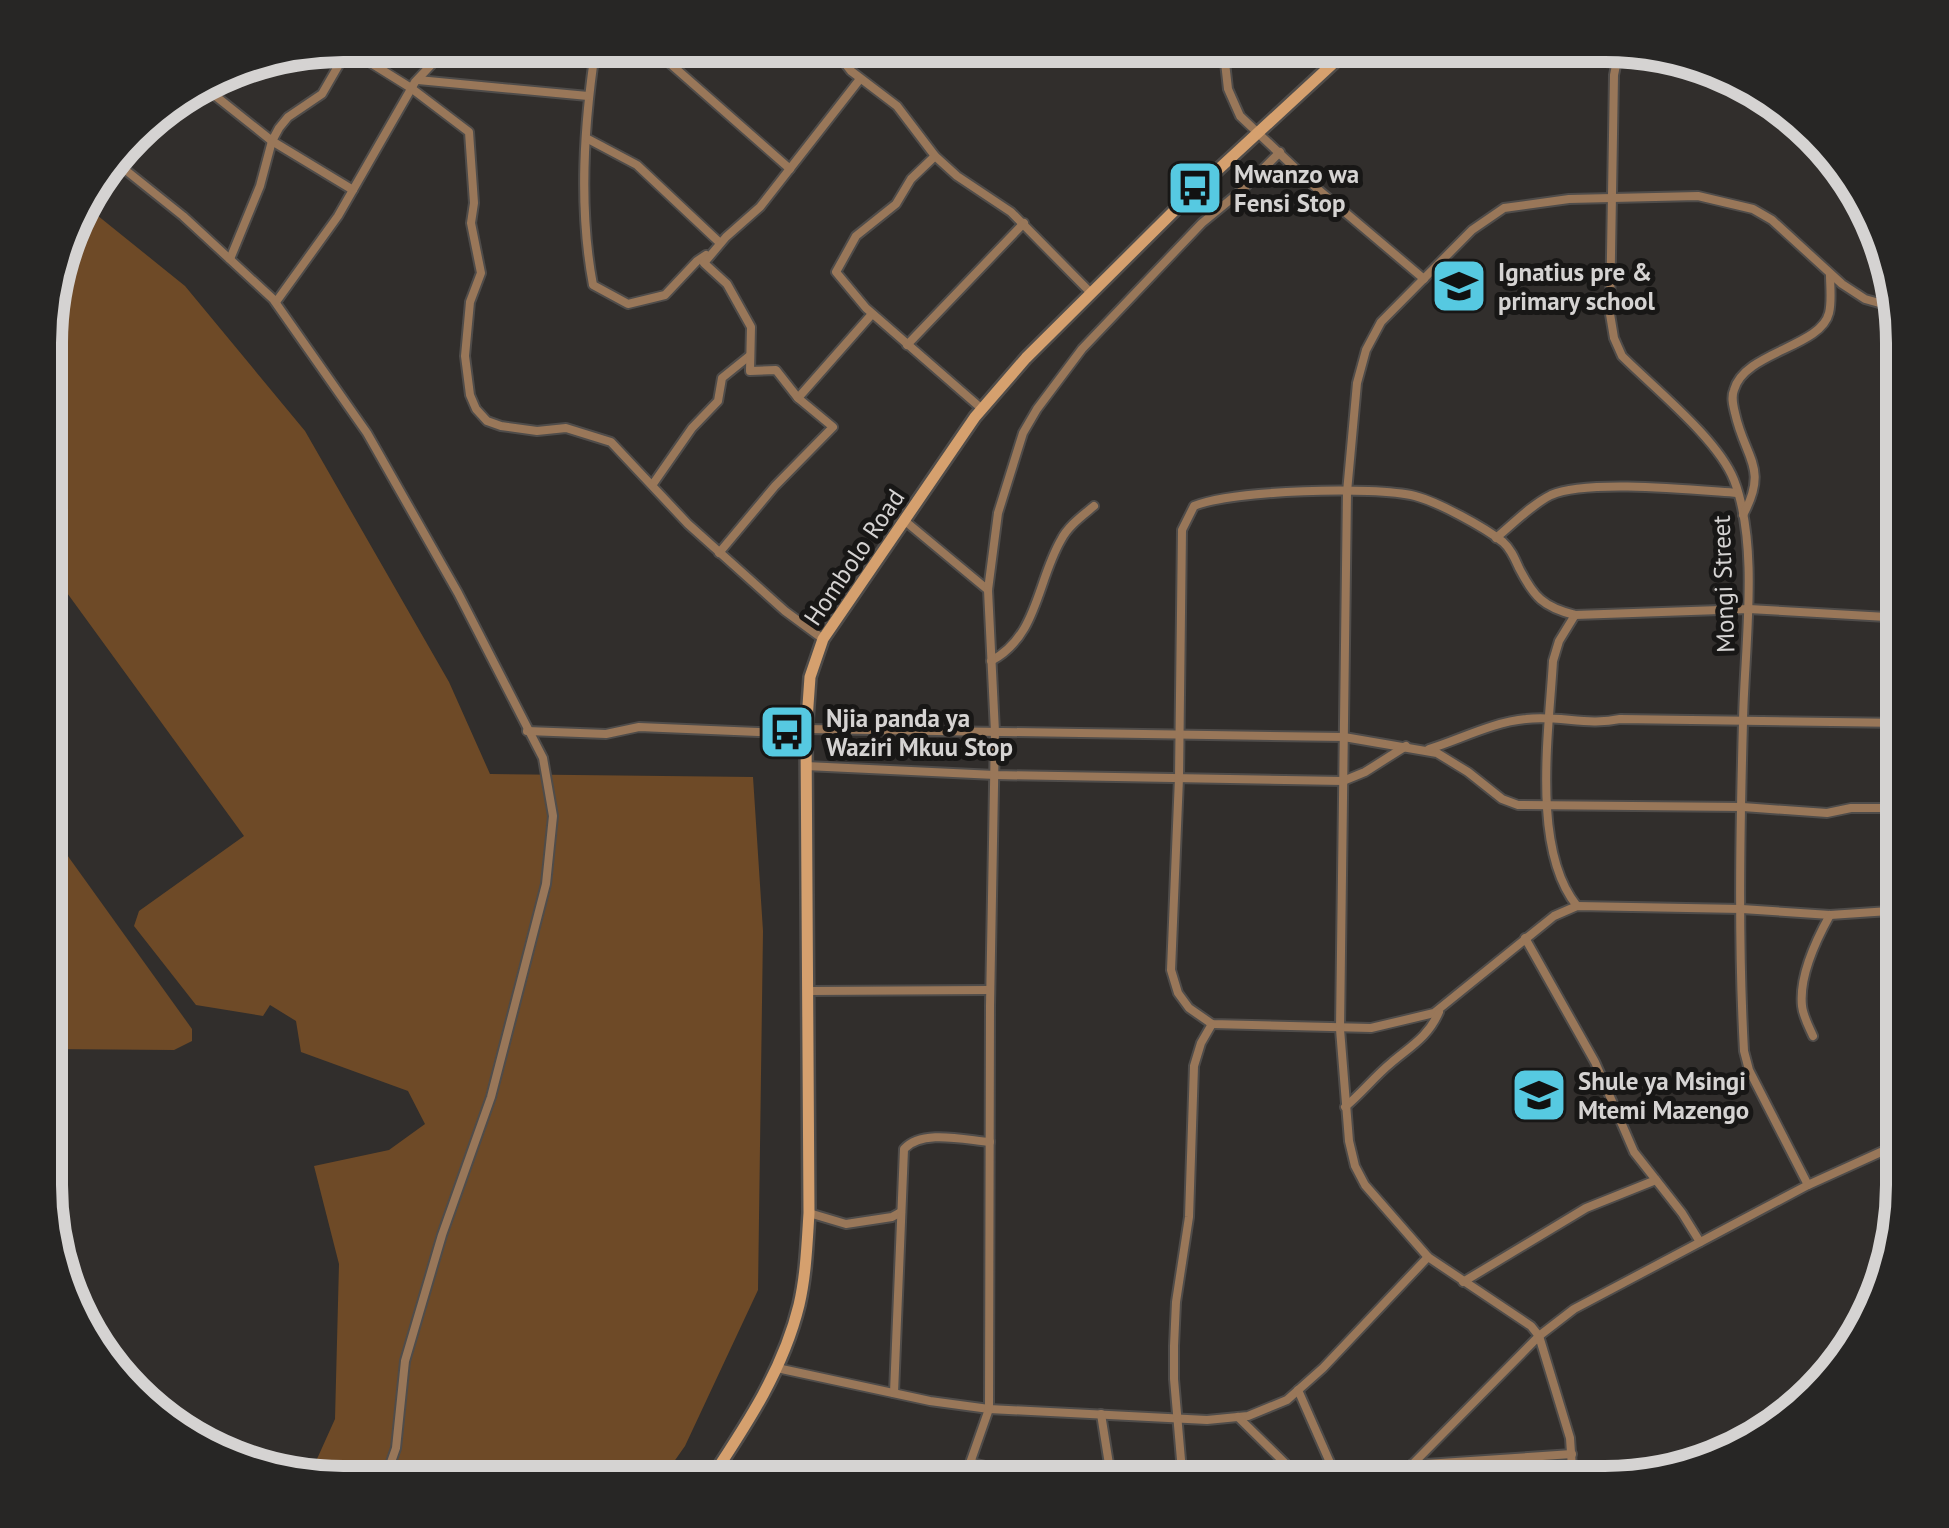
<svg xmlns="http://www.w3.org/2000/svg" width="1949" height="1528" font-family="'PT Sans',sans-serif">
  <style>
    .green { fill: #6e4a27 }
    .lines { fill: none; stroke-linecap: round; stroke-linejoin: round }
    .street-casing { stroke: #4f4c4a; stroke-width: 12 }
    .secondary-casing { stroke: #4f4c4a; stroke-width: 16 }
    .street { stroke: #997759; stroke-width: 8 }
    .secondary { stroke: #d5a06e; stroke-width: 11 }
    .labels { text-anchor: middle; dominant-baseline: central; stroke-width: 10; stroke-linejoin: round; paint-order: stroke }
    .poi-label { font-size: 25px; font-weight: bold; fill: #d5d3d2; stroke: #181716; text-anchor: start }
    .street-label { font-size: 25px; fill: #d5d3d2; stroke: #181716 }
    .rim { fill: none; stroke: #d5d3d2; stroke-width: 12 }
  </style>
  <rect width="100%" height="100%" fill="#312e2c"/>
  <!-- green -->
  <g class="green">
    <polygon points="82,203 185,286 305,431 449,682 490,774 753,777 763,931 758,1290 685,1446 659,1483 324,1482 308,1479 335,1419 339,1264 314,1166 389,1150 425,1124 408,1091 301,1052 296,1021 270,1005 263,1016 196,1005 134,926 139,911 244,836 62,586 47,572 48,304"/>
    <polygon points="47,827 192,1029 192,1041 174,1050 46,1049"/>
  </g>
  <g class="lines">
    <!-- street casing -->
    <g class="street-casing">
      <g id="street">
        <polyline points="342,45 411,88 469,132 474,203 471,223 481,273 470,302 465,356 470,395 476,409 487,421 501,426 537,431 566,428 611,442 688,524 785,611 823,639"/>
        <path d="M596,45C584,123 578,206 593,285L628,304L665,295L697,261L706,255"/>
        <polyline points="649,45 790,169"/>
        <polyline points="831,45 851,71 897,106 935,156 957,176 1011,212 1091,293"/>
        <polyline points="1223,45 1228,89 1240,116 1314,186 1424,279"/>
        <path d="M1620,46L1614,75L1610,314L1614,338L1622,356C1654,388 1718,439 1734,480C1760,547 1744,650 1743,722C1740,831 1738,942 1744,1051L1749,1070L1808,1185"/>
        <polyline points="418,80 588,96"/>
        <polyline points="203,86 272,141 353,190"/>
        <polyline points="588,139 637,165 720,243"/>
        <polyline points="935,156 911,179 896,204 856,236 836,272 866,308 982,409"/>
        <polyline points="113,160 183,216 273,299 367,433 458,593 543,758 553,816 546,884 491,1097 442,1235 405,1361 396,1448 384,1482"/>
        <polyline points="230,259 260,186 272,141 279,128 288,117 322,94 348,49"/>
        <polyline points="276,302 338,216 415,82 450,45"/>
        <polyline points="907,345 1024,223"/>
        <polyline points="798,398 872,314"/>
        <polyline points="653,484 692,428 718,401 722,378 748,357"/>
        <path d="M1743,515C1769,467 1745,459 1735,413C1733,405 1731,397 1734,390C1744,352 1821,347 1829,313C1832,302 1830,286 1830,274"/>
        <polyline points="905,521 988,590"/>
        <path d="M1496,538C1513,524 1531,505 1551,495C1587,479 1694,490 1737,493"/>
        <polyline points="719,553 775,486 833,427 798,398 776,370 750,371 751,327 727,284 704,263 726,237 760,207 860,79"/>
        <path d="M1575,615L1559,641L1553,661C1549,731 1531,850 1577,906"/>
        <path d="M991,661C1038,636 1037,581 1061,540C1068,526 1082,516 1094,506"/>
        <polyline points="806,729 1344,737 1437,753 1468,772 1502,799 1518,805 1743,807 1827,813 1851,808 1904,808"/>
        <polyline points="527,731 606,734 639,727 806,734"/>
        <path d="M1429,749C1461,739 1493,722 1526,719C1558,715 1588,726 1620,719L1904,723"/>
        <polyline points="806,766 995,775 1343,781 1365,772 1406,746"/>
        <path d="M1904,910L1830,915L1742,909L1577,906L1554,916L1434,1013L1371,1028L1212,1024L1189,1008L1178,993L1171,970L1179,778L1182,530L1194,506C1232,490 1374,486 1415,496C1438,502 1484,527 1503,542C1511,549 1515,559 1519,568C1534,597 1543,607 1575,615L1749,609L1904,618"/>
        <polyline points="1525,938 1595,1062 1634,1152 1682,1213 1700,1242"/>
        <polyline points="808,991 990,990"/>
        <path d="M1813,1036C1809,1027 1803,1016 1802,1006C1799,977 1816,940 1830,915"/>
        <path d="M1345,1107C1362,1093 1374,1077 1391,1063C1411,1046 1428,1037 1439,1012"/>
        <polyline points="809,1213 846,1224 892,1217 901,1212"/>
        <polyline points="1463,1282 1586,1208 1656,1180"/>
        <polyline points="777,1368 930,1401 989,1409 1207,1420 1248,1416 1287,1400 1323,1368 1428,1257"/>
        <polyline points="1298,1390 1339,1483"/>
        <path d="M894,1393L904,1149C922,1129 965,1140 990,1142"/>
        <polyline points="1101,1414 1112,1483"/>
        <polyline points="1238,1417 1293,1471 1307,1474 1335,1473"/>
        <polyline points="972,1463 1031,1476 1112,1476"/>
        <polyline points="1411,1465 1572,1454"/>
        <polyline points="963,1483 989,1409 990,1006 995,732 988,590 998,513 1023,433 1037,409 1082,349 1202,223 1241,191 1280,152"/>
        <polyline points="1183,1483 1174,1379 1174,1346 1176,1302 1189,1217 1194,1066 1201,1043 1212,1024"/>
        <polyline points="1394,1483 1539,1336 1574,1309 1808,1185 1903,1142"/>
        <polyline points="1573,1483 1570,1438 1539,1336 1531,1326 1428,1257 1365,1185 1355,1166 1349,1141 1340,1029 1347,492 1357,383 1366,350 1381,322 1472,230 1504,208 1569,199 1698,196 1753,209 1772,220 1842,284 1865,299 1897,308"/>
      </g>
    </g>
    <!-- secondary casing -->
    <g class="secondary-casing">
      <path id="secondary" d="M708,1483C745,1427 783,1371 799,1305C806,1275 807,1244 809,1213L806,734L810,677L823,639L975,417L1026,358L1183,202L1353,45"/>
    </g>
    <!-- street -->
    <use href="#street" class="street"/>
    <!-- secondary -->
    <use href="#secondary" class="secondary"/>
  </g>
  <!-- icons -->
  <defs>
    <g id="bus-square" transform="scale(2.875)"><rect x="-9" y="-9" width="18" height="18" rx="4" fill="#56c9e1" stroke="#181716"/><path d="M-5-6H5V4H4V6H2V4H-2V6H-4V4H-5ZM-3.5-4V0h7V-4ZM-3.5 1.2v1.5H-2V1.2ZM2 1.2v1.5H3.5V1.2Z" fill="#111"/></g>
    <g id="school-square" transform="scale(2.875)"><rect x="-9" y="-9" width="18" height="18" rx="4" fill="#56c9e1" stroke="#181716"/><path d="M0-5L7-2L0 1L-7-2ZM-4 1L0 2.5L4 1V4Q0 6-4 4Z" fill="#111"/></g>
  </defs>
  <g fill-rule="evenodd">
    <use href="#bus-square" x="1195" y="188"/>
    <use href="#school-square" x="1459" y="286"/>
    <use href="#bus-square" x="787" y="732"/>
    <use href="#school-square" x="1539" y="1095"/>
  </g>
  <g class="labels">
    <!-- poi labels -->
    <g class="poi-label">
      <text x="1234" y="174">Mwanzo wa<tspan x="1234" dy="29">Fensi Stop</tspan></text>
      <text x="1498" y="272">Ignatius pre &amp;<tspan x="1498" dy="29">primary school</tspan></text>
      <text x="826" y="718">Njia panda ya<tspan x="826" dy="29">Waziri Mkuu Stop</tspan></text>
      <text x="1578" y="1081">Shule ya Msingi<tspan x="1578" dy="29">Mtemi Mazengo</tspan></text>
    </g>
    <!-- street labels -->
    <g class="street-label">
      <text transform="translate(854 557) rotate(-56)">Hombolo Road</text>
      <text transform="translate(1723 584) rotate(-92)">Mongi Street</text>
    </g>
  </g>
  <!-- crop -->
  <path d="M0 0H1949V1528H0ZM343 62H1605A281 281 0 0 1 1886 343V1185A281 281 0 0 1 1605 1466H343A281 281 0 0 1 62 1185V343A281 281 0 0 1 343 62Z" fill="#272625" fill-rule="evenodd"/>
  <path class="rim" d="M343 62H1605A281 281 0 0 1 1886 343V1185A281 281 0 0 1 1605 1466H343A281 281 0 0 1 62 1185V343A281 281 0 0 1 343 62Z"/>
</svg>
